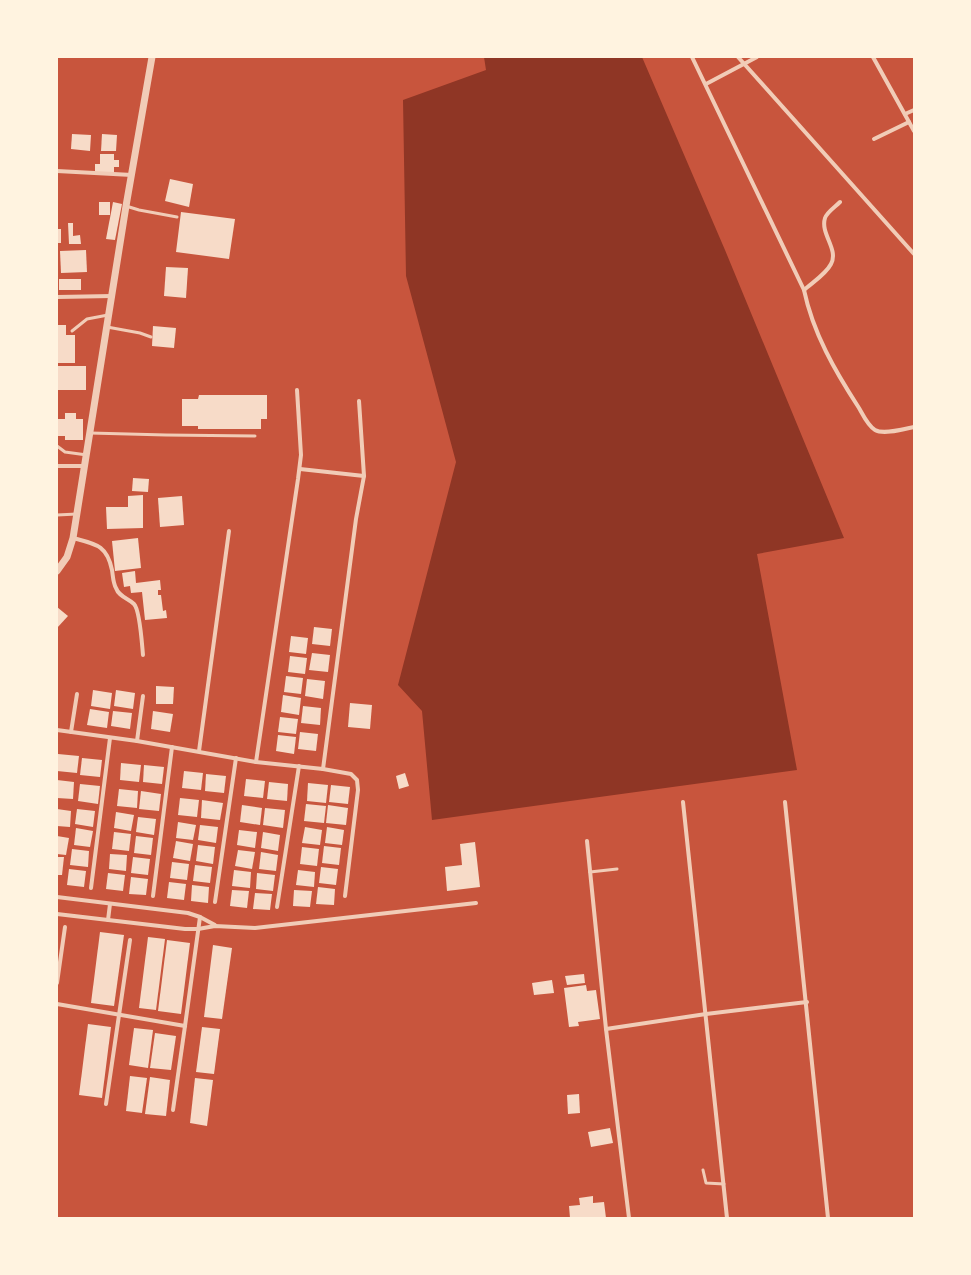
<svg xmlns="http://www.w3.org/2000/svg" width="971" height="1275" font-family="'DejaVu Sans',sans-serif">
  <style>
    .water { fill: #8f3625 }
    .building { fill: #f7dbc8 }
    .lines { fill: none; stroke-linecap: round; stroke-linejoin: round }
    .service { stroke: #f1ccb7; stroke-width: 3 }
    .minor { stroke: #f1ccb7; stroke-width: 4 }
    .tertiary { stroke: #f1ccb7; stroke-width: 7 }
  </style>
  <rect width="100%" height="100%" fill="#c8553d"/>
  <!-- water -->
  <polygon class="water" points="484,57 642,57 725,250 844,538 757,554 797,770 432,820 422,711 398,685 456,462 406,276 403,100 486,70"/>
  <!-- building -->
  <g class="building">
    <polygon points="72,134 91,135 90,151 71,149"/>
    <polygon points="102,134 117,135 116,151 101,151"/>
    <polygon points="100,154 114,154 114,160 119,160 119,167 114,167 114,172 95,173 95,164 100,164"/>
    <polygon points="170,179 193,184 189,207 165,201"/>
    <rect x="99" y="202" width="11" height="13"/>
    <polygon points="113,202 122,204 115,240 106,239"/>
    <polygon points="181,212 235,219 229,259 176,252"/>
    <polygon points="68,223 73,223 73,236 80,235 81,244 69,244"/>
    <rect x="57" y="229" width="4" height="14"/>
    <polygon points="86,250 87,272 61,273 60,251"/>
    <polygon points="166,267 188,268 186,298 164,296"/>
    <rect x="59" y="279" width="22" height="11"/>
    <polygon points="57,325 66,325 66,335 75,335 75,363 57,363"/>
    <polygon points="153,326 176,328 174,348 152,346"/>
    <rect x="57" y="366" width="29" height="24"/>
    <polygon points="199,395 267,395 267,419 261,419 261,429 198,429 198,426 182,426 182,399 198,399"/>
    <polygon points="65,413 76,413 76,419 83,419 83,440 65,440 65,436 57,436 57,419 65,419"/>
    <polygon points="133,478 149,479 148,492 132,491"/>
    <polygon points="143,495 143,528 107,529 106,507 128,507 128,496"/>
    <polygon points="182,496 184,525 160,527 158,498"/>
    <polygon points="138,538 141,568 115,571 112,541"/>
    <polygon points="135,571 136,583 160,580 161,590 158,590 158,595 161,595 163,611 166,610 167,618 145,620 142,592 131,593 130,586 124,587 122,573"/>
    <polygon points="57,607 68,616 57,628"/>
    <polygon points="314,627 332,629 330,646 312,644"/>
    <polygon points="291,636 308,638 306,654 289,652"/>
    <polygon points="312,653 330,655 328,672 309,670"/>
    <polygon points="290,656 307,658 305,674 288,672"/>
    <polygon points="286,676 303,678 301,694 284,692"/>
    <polygon points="307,679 325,681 323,699 305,696"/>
    <polygon points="156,686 174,687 173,704 156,704"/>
    <polygon points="93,690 112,693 110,709 91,706"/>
    <polygon points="116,690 135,693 133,709 114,706"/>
    <polygon points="283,695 301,698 299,715 281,712"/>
    <polygon points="350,703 372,705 370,729 348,727"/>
    <polygon points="303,706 321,708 320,725 301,723"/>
    <polygon points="90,709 109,712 107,728 87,725"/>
    <polygon points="113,711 132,713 130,729 111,726"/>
    <polygon points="153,711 173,714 170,732 151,729"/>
    <polygon points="280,717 298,719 296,734 278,732"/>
    <polygon points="300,732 318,734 316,751 298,749"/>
    <polygon points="278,735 296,737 294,754 276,751"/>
    <polygon points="58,754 79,756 77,773 57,771"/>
    <polygon points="82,758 102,760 100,777 80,775"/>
    <polygon points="121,763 141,765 139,782 120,780"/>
    <polygon points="144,765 164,767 162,784 143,782"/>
    <polygon points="184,771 203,773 201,790 182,788"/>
    <polygon points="405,773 409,786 399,789 396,776"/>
    <polygon points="206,774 226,776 224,793 205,791"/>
    <polygon points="246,779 265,781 263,798 244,796"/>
    <polygon points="57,780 74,782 73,799 57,798"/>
    <polygon points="269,782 288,784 287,801 267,799"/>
    <polygon points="308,783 328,785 326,803 307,801"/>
    <polygon points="80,784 100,786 98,804 78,801"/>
    <polygon points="331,785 350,787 348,804 329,802"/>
    <polygon points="119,789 138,791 137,808 117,806"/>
    <polygon points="141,791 161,794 159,811 139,809"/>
    <polygon points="180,798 199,800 197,817 178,815"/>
    <polygon points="202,800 223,803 220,820 201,818"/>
    <polygon points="306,804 326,806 324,823 304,821"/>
    <polygon points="242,805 262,808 260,825 240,822"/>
    <polygon points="328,805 348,808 346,825 326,823"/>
    <polygon points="265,808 285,810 283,828 263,825"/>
    <polygon points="57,809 71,811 70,827 57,826"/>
    <polygon points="77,809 95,811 93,827 75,824"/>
    <polygon points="116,812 134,815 131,831 114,828"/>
    <polygon points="138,817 156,819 154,835 136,832"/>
    <polygon points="178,822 196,825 193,840 176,838"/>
    <polygon points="200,825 218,827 216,843 198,840"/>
    <polygon points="305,827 322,830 320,845 302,843"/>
    <polygon points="327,827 344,830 342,845 325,843"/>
    <polygon points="76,828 93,831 90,847 74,845"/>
    <polygon points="239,830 257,832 255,848 237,845"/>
    <polygon points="114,832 131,834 129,851 112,849"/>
    <polygon points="263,832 280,835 278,851 261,848"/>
    <polygon points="57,836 69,838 66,855 57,854"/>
    <polygon points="136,836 153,838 151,855 134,853"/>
    <polygon points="176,841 193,844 190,861 173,858"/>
    <polygon points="475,842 480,887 447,891 445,867 462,865 460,844"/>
    <polygon points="198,845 215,847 213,864 196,861"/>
    <polygon points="324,846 341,848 339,865 322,863"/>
    <polygon points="302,847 319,849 317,866 300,864"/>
    <polygon points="72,849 89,851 88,867 70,865"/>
    <polygon points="238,850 255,852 252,869 235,866"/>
    <polygon points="261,852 278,855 276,871 259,869"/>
    <polygon points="110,854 127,855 126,871 109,869"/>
    <polygon points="57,857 64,857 62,875 57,875"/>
    <polygon points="133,857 150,859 148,875 131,873"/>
    <polygon points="172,862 189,864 187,880 170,878"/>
    <polygon points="195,865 212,867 210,883 193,881"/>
    <polygon points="321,867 338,869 336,885 319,883"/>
    <polygon points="69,869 86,871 84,887 67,885"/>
    <polygon points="234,870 251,872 250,888 232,886"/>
    <polygon points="298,870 315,872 314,887 296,885"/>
    <polygon points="108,873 125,875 123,891 106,889"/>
    <polygon points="257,873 275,875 273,891 256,889"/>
    <polygon points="131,877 148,879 146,895 129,894"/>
    <polygon points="169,882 186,884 184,900 167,898"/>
    <polygon points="192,885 209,887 208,903 191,901"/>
    <polygon points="318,887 335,889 334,905 316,904"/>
    <polygon points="232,890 249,891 247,908 230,906"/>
    <polygon points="294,890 312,891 310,907 293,906"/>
    <polygon points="255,893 272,894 270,910 253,909"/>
    <polygon points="100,932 124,935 114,1006 91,1003"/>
    <polygon points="148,937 165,939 156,1010 139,1008"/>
    <polygon points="167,940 190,943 181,1014 158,1011"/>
    <polygon points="213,945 232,948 222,1019 204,1017"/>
    <polygon points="584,974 585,983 567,985 565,976"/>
    <polygon points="552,980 554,993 534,995 532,983"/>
    <polygon points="586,985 587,991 596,990 600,1019 578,1022 579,1026 569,1027 564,988"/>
    <polygon points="88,1024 111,1027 102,1098 79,1095"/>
    <polygon points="202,1027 220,1029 214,1074 196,1072"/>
    <polygon points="134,1028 153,1030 148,1068 129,1065"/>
    <polygon points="155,1033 176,1036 171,1070 150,1068"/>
    <polygon points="130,1076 147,1078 142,1113 126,1111"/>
    <polygon points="150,1077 170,1080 166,1116 145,1114"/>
    <polygon points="195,1078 213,1080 207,1126 190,1123"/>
    <polygon points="579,1094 580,1113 568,1114 567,1095"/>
    <polygon points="610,1128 613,1143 591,1147 588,1132"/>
    <polygon points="593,1196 593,1203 604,1202 606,1218 570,1218 569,1206 580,1205 579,1198"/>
  </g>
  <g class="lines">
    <!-- service -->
    <g class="service">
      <polyline points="126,206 139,210 177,217"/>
      <polyline points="107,327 140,333 151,337"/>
      <polyline points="72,331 87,319 108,315"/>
      <polyline points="90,433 166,435 255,436"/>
      <polyline points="57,446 65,452 87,455"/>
      <polyline points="57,515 77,514"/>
      <polyline points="590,872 617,869"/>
      <polyline points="703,1170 706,1183 724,1184"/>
    </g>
    <!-- minor -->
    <g class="minor">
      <path d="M692,57L804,290C813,333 835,371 859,408C863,415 868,426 875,430C884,435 904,429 914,427"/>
      <polyline points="738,57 914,254"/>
      <polyline points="873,57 914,131"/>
      <polyline points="706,84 757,57"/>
      <polyline points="905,114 914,110"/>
      <polyline points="874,139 909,122"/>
      <polyline points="57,171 132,175"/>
      <path d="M804,290C813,282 826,274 831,264C839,249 820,234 825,218C827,212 835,207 840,202"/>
      <polyline points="57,297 112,296"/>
      <polyline points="57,466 85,466"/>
      <polyline points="300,469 364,476"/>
      <path d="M73,538C96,544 107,545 112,570C113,576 113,583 116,588C119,597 128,598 134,604C140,610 142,645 143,655"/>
      <polyline points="57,730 137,741 256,762 323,769 351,774 357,780 358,790 345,896"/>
      <polyline points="71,732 77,694"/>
      <polyline points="137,741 143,696"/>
      <polyline points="199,751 229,531"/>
      <polyline points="256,762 298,479 301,455 297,390"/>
      <polyline points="323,769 356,519 364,476 359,401"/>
      <polyline points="683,802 727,1218"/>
      <polyline points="785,802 828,1218"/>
      <polyline points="587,841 606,1029 629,1218"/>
      <polyline points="91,888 110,738"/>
      <polyline points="153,896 172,747"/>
      <polyline points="57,897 188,913 200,917 215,925"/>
      <polyline points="215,902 236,758"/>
      <polyline points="277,907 299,766"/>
      <polyline points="57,914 185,929 198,929 215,926 255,928 476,903"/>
      <polyline points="108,920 110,904"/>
      <polyline points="57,983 65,927"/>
      <polyline points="57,1004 185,1026 200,917"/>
      <polyline points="606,1029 706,1014 807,1002"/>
      <polyline points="106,1104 130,940"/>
      <polyline points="173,1110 185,1026"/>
    </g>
    <!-- tertiary -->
    <polyline class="tertiary" points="57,571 67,557 73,538 126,206 152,57"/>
  </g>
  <!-- border -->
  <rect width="971" height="1275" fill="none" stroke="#fff3e0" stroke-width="116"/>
</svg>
